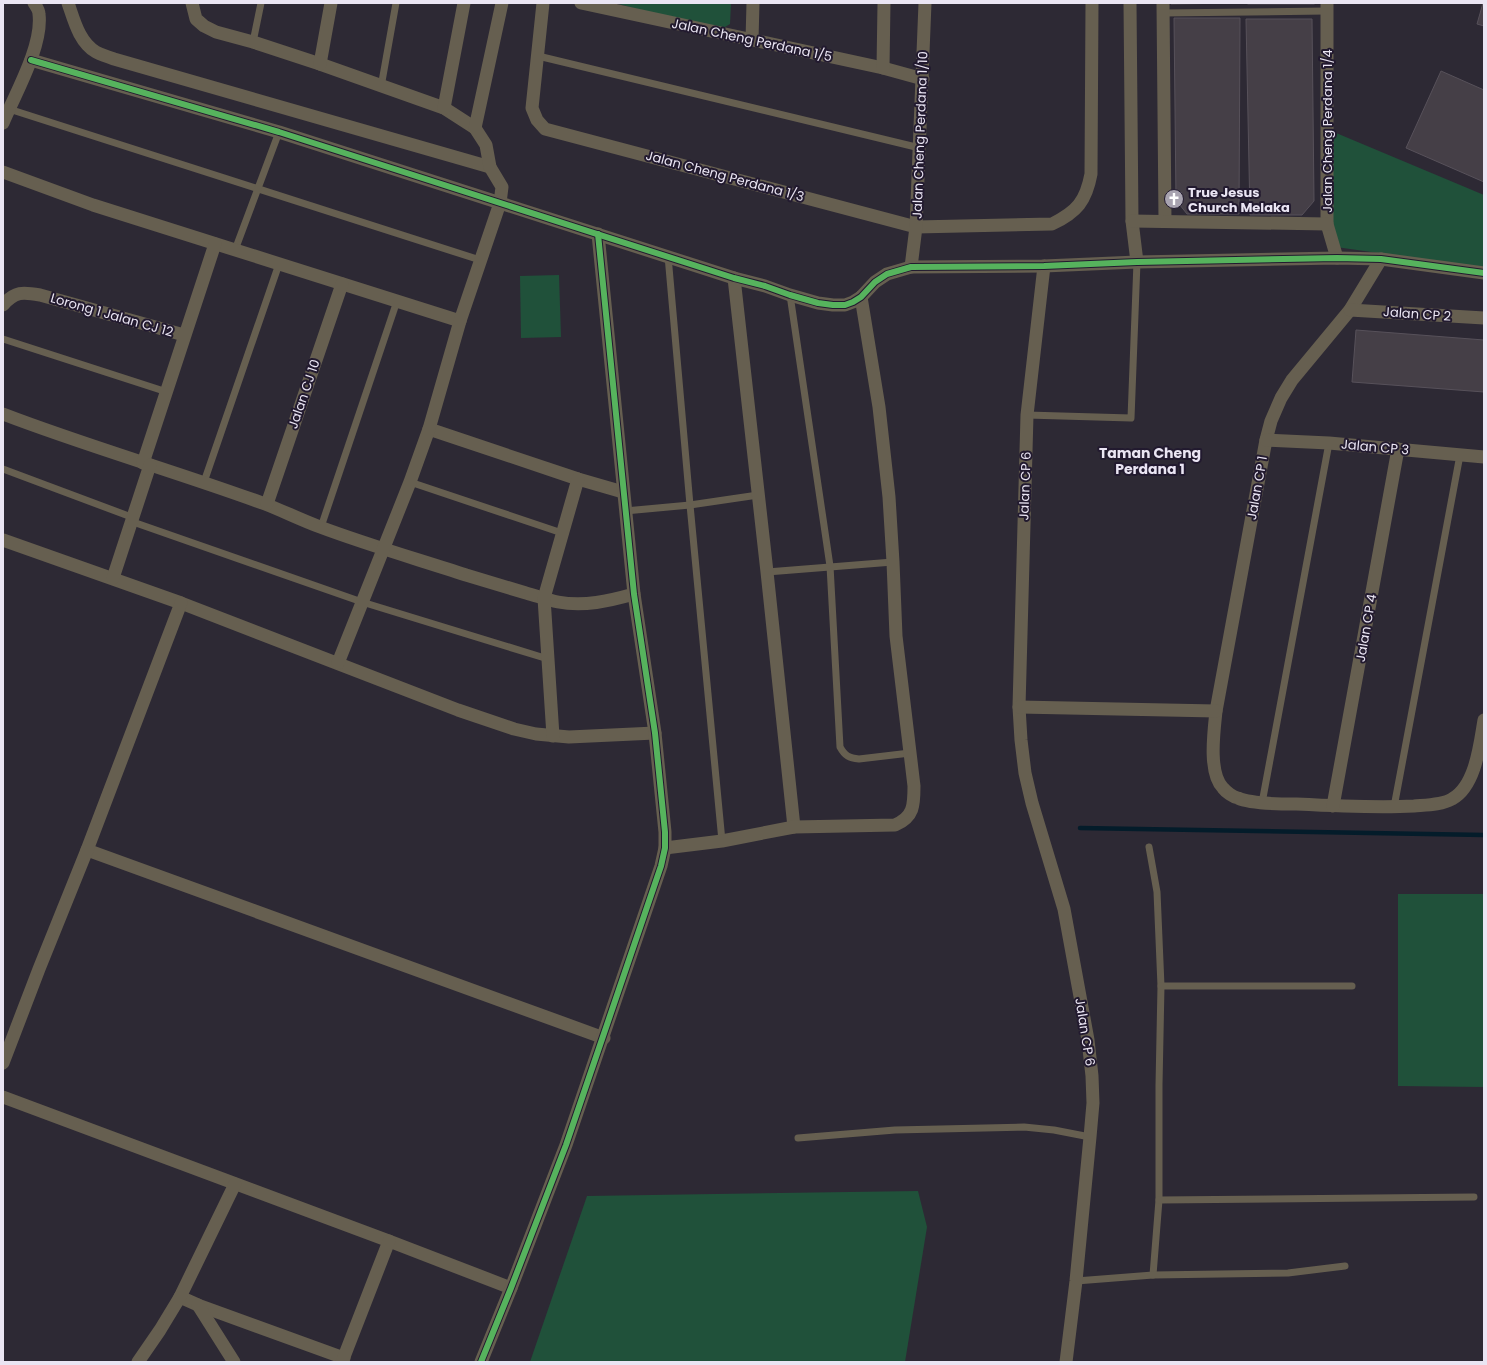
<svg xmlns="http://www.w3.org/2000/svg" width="1487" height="1365" font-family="Poppins,sans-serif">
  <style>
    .green { fill: #20513a }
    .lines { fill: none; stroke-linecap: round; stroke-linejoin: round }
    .stream { stroke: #041c2a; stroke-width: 4.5 }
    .building { fill: #453f47; stroke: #57515a }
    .lane { stroke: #665f50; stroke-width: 7 }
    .street { stroke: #665f50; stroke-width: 13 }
    .cycleway-casing { stroke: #221a2f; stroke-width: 8 }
    .cycleway { stroke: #56b35d; stroke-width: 6 }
    .labels { text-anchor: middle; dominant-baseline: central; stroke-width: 4; stroke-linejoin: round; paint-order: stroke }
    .street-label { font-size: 13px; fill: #eae5f3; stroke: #221a2f }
    .poi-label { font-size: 13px; font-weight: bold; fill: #eae5f3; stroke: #221a2f; text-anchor: start }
    .neighbourhood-label { font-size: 14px; font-weight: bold; fill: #eae5f3; stroke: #221a2f }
  </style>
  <rect width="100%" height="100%" fill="#2d2934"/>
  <!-- green -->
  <g class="green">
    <polygon points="615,3 731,3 730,24 718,31"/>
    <polygon points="1329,130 1484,195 1484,268 1329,246"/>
    <polygon points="559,275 561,337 521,338 520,276"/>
    <polygon points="1398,894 1484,894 1484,1087 1398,1086"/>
    <polygon points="918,1191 927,1227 905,1362 530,1362 587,1196"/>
  </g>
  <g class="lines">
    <!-- stream -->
    <polyline class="stream" points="1080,828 1484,835"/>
  </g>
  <!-- building -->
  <g class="building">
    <polygon points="1171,3 1237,3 1171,4"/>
    <rect x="1248" y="3" width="66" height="1"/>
    <polygon points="1483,3 1484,3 1484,26 1477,24"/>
    <polygon points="1174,18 1240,18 1239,214 1187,214 1176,200"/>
    <polygon points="1246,19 1312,19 1314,201 1302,215 1250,215"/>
    <polygon points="1441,71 1484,90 1484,182 1406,148"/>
    <polygon points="1356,330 1484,340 1484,392 1352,382"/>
  </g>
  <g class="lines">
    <!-- lane -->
    <g class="lane">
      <polyline points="1163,13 1327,11"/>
      <polyline points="253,42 261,3"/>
      <polyline points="538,56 920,148"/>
      <polyline points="381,87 396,3"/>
      <polyline points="9,109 480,260"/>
      <polyline points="235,250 279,132"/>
      <polyline points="668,256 690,505 722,841"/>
      <path d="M790,295L830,566L840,747C845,756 849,758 859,759L910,753"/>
      <polyline points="3,339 167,392"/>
      <polyline points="1027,415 1131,418 1137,262"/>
      <polyline points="3,469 134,518"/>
      <polyline points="204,482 279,264"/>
      <polyline points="410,482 562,533"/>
      <polyline points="625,511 690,505 758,495"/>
      <polyline points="133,522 362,602 548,659"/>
      <polyline points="321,527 397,301"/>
      <polyline points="767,572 893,562"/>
      <polyline points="1262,803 1329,443"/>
      <polyline points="1394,807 1460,455"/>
      <polyline points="1149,847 1157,892 1161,986 1159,1085 1159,1200 1153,1275"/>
      <polyline points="1161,986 1352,986"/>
      <polyline points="798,1138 895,1130 1024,1127 1054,1130 1090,1137"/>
      <polyline points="1159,1200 1474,1197"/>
      <polyline points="1076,1281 1153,1275 1288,1273 1345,1266"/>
    </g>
    <!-- street -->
    <g class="street">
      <path d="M68,3C74,20 79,42 96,52C102,55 108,57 114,59L490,167"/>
      <polyline points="192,3 196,19 204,26 216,32 253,42 320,64 444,108 475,128"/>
      <path d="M543,3L532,108L537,120L545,129L916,227L1052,224C1077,212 1086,201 1091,174L1092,3"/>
      <polyline points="581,3 883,68 923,79"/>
      <polyline points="1130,3 1132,221 1137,262"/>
      <polyline points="1163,3 1165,221"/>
      <polyline points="1327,3 1327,224 1337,258"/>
      <polyline points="752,40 753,3"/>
      <polyline points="31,60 279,132 734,278 765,286 790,295 818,303 833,305 845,305 853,302 861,297 875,282 887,274 911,267 1044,266 1137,262 1337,258 1381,259 1484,273"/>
      <polyline points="320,64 331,3"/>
      <polyline points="883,68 884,3"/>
      <polyline points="444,108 464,3"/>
      <path d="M3,123C15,94 43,46 39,14C39,10 36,6 34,3"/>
      <polyline points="3,172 93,205 460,321"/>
      <polyline points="1132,221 1327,224"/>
      <path d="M1381,259L1350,310L1292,380L1281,398L1271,421L1266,440L1216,711C1214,731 1208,773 1223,788C1226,792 1233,797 1238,798C1251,804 1280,804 1295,804C1335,806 1374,808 1414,806C1425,805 1442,805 1452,799C1476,786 1480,743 1484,720"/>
      <polyline points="1044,266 1027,415 1019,707 1021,740 1025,773 1032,803 1064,909 1088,1040 1092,1076 1093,1103 1090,1137 1076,1281 1066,1362"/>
      <polyline points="911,267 916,227 925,3"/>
      <polyline points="734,278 767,572 794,827"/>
      <path d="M3,305C15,291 23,292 40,295L184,335"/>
      <polyline points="1350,310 1484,318"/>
      <path d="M3,414C89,447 178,472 265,504C283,511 301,520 320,527C368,545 417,559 466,575C486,581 506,587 526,593C537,596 548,600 558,602C584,607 609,601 634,594"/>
      <polyline points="429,429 578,479 623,492"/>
      <polyline points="1266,440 1329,443 1484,457"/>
      <polyline points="143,463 215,244"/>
      <polyline points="267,504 342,284"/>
      <polyline points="3,540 181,603 458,710 514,729 536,734 569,737 655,733"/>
      <polyline points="113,578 150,465"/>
      <polyline points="338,663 410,482 429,429 460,321 500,203 502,187 490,167 486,145 475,128 502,3"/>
      <polyline points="1019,707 1216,711"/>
      <polyline points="553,736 544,598 578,479"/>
      <polyline points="1333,806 1398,449"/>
      <path d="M665,848L722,841L794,827L895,825C914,817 914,805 914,786L896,636L893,562L889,497L879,407L861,297"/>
      <polyline points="87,850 604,1038"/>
      <polyline points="3,1063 39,969 87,850 181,603"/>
      <polyline points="3,1097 389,1241 511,1288"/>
      <polyline points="180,1297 198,1305 344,1358"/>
      <polyline points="198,1305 234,1362"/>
      <polyline points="138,1362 160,1330 180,1297 235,1184"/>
      <polyline points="342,1362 389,1241"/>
      <polyline points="481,1362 511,1288 566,1145 661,866 665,848 665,832 655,733 634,594 598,234"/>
    </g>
    <!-- cycleway casing -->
    <g class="cycleway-casing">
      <g id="cycleway">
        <polyline points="31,60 279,132 734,278 765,286 790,295 818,303 833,305 845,305 853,302 861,297 875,282 887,274 911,267 1044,266 1137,262 1337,258 1381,259 1484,273"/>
        <polyline points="481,1362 511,1288 566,1145 661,866 665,848 665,832 655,733 634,594 598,234"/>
      </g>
    </g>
    <!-- cycleway -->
    <use href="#cycleway" class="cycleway"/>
  </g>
  <!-- icons -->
  <defs>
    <g id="church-disc" transform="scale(1)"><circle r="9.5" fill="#a8a3b0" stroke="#221a2f"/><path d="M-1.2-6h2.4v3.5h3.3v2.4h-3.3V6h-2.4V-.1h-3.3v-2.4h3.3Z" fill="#fff"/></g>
  </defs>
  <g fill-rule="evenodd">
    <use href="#church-disc" x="1174" y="199"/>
  </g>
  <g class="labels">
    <!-- street labels -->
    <g class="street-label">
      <text transform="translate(752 40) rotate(12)">Jalan Cheng Perdana 1/5</text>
      <text transform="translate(1327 131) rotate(-90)">Jalan Cheng Perdana 1/4</text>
      <text transform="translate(920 135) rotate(-88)">Jalan Cheng Perdana 1/10</text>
      <text transform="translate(725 176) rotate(15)">Jalan Cheng Perdana 1/3</text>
      <text transform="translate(1417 314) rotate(4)">Jalan CP 2</text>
      <text transform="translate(112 315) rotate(16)">Lorong 1 Jalan CJ 12</text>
      <text transform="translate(304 394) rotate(-71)">Jalan CJ 10</text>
      <text transform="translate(1375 447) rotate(5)">Jalan CP 3</text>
      <text transform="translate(1025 486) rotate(-88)">Jalan CP 6</text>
      <text transform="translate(1257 488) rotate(-80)">Jalan CP 1</text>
      <text transform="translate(1366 628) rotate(-80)">Jalan CP 4</text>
      <text transform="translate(1085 1032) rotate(81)">Jalan CP 6</text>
    </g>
    <!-- poi labels -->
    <g class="poi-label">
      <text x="1188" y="192">True Jesus<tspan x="1188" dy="15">Church Melaka</tspan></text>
    </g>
    <!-- neighbourhood labels -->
    <g class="neighbourhood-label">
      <text x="1150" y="453">Taman Cheng<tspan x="1150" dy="16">Perdana 1</tspan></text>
    </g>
  </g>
  <!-- border -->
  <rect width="1487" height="1365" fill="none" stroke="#eae5f3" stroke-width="8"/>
</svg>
